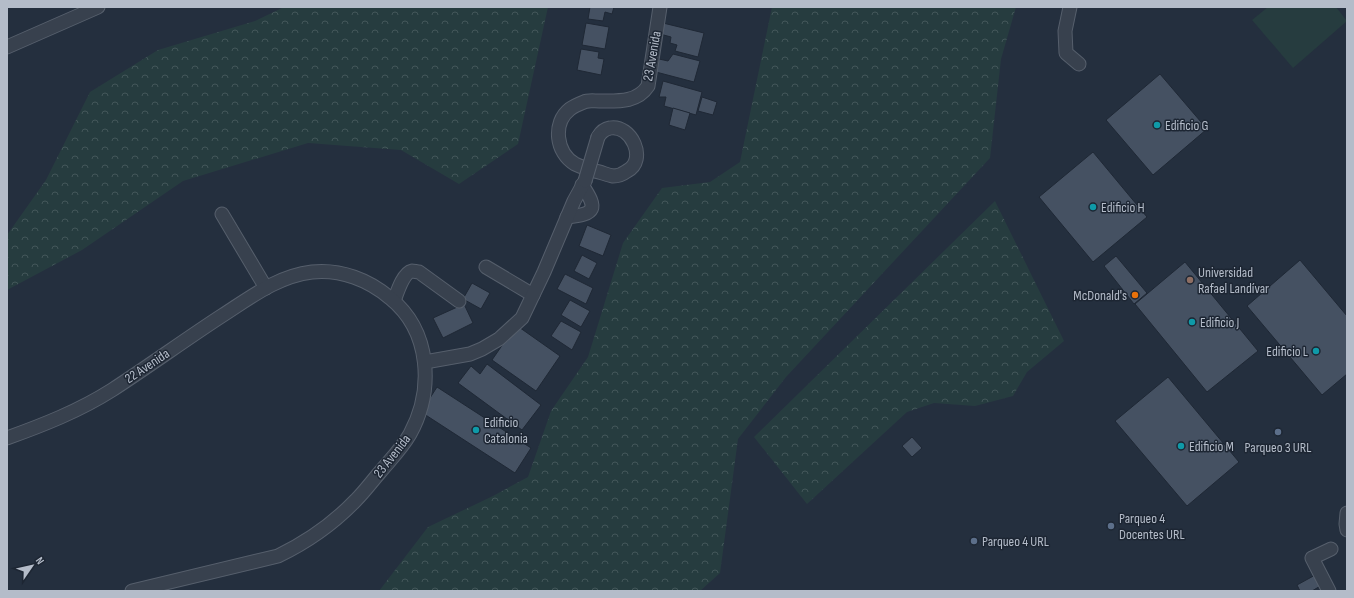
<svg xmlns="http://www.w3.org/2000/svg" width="1354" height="598" font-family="'Sofia Sans Condensed',sans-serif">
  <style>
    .forest { fill: url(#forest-crowns) }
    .pitch { fill: #263c3f }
    .building { fill: #455162; stroke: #1f2835 }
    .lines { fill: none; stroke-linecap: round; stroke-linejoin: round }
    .minor-casing { stroke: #565f6c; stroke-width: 15 }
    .minor { stroke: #38414e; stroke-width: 13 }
    .minor-bridge-casing { stroke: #565f6c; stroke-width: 15; stroke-linecap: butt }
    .minor-bridge { stroke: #38414e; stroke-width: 13 }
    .culture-dot { fill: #0f9aa8; stroke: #1d2633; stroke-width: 1.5 }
    .education-dot { fill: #8d6e63; stroke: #1d2633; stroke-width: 1.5 }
    .food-dot { fill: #e8710a; stroke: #1d2633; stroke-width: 1.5 }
    .service-dot { fill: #5c6f8a; stroke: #1d2633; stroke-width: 1.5 }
    .labels { text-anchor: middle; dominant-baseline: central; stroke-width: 3; stroke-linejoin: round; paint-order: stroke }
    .street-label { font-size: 14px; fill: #b4bcc9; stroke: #1d2633 }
    .poi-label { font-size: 14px; fill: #b4bcc9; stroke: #1d2633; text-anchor: start }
  </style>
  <defs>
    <pattern id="forest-crowns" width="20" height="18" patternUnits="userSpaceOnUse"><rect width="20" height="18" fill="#263c3f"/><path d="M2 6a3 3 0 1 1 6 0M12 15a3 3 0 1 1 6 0" fill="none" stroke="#435659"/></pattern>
  </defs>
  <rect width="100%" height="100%" fill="#242f3e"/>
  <!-- forest -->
  <g class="forest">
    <polygon points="284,7 548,7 518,144 459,184 401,150 308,143 183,181 82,250 7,290 7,235 46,180 90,92 158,50 255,21"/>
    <polygon points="772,7 1016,7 1001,59 990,158 786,377 738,439 720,573 700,591 379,591 428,527 493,496 528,477 551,411 588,357 623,243 662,188 710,182 740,162"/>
    <polygon points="995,201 1064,341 1027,372 1013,396 975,406 934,403 907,412 807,504 754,437"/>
  </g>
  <!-- pitch -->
  <polygon class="pitch" points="1268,7 1336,7 1347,21 1293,68 1252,20"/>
  <!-- building -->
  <g class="building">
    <polygon points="590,7 614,7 612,14 605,12 603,21 588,19"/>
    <polygon points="586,23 609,27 605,49 582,45"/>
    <polygon points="663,23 704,33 698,57 675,51 677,45 670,43 671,37 660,34"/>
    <polygon points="581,49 599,52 598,58 604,59 601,75 577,70"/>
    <polygon points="673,54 700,61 694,82 656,72 659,59 668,61"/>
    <polygon points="1160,74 1207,129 1153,175 1106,120"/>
    <polygon points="663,81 702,92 696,115 664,106 666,97 659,97"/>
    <polygon points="702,97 717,102 713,115 698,111"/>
    <polygon points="673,108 690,113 685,130 669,125"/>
    <polygon points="1093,152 1147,217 1093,262 1039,197"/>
    <polygon points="587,225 611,235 603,256 579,246"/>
    <polygon points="582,255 597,263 589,279 574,271"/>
    <polygon points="1116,256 1147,293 1134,304 1104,266"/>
    <polygon points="1300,260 1347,316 1347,374 1322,395 1247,306"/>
    <polygon points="1185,262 1258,351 1207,392 1135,304"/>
    <polygon points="565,274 593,288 586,304 557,289"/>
    <polygon points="472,283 490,293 481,309 463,299"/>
    <polygon points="570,300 590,311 581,327 561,315"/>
    <polygon points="464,304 473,323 443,338 433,318"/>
    <polygon points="561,321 581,332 572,350 551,336"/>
    <polygon points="516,325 560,356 536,391 492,360"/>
    <polygon points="487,364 541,405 522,430 458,383 471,366 480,374"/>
    <polygon points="1168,377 1239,462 1187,506 1115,421"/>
    <polygon points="437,387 531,448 515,473 421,412"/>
    <polygon points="912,437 922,448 912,457 902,446"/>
    <polygon points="1317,574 1322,585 1312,591 1300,591 1297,585"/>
  </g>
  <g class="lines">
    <!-- minor casing -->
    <g class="minor-casing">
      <g id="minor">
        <polyline points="1070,7 1065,31 1066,53 1079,64"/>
        <polyline points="7,47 98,7"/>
        <path d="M598,137C601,132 604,129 610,128C631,124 648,160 627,171C623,174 618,176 613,176C607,175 601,172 595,171C589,169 581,167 575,164C556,153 552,123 570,109C574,106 579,104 584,102C588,100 594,101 599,101C617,101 637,103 648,86L660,7"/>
        <polyline points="222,214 266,288"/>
        <path d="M567,217C596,214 598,209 582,185"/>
        <polyline points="486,267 533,295"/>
        <path d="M394,301C397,293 403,273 412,271C414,271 416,272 419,272L459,301"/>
        <polyline points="425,362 470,354 482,349 499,339 522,318 544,272 574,201 585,181"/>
        <path d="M7,438C43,425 79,411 112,390C149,366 186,339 223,315C251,297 278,276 312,272C341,269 369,280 390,298C431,331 434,390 410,434C402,448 391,459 381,471C373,480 365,491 356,500C334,523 307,542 278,556L132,591"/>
        <polyline points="1347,513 1346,524 1347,530"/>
        <polyline points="1329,591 1312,558 1331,549"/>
      </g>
    </g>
    <!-- minor -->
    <use href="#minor" class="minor"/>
    <!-- minor-bridge casing -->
    <g class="minor-bridge-casing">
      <polyline id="minor-bridge" points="585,181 598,137"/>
    </g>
    <!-- minor-bridge -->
    <use href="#minor-bridge" class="minor-bridge"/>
  </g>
  <!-- markers -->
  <g class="culture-dot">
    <circle cx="1157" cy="125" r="4"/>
    <circle cx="1093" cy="207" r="4"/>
    <circle cx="1192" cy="322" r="4"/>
    <circle cx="1316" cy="351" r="4"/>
    <circle cx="476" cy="430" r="4"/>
    <circle cx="1181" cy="446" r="4"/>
  </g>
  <circle class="education-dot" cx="1190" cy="280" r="4"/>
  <circle class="food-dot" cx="1135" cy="295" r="4"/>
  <g class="service-dot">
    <circle cx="1278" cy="432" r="4"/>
    <circle cx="1111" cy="526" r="4"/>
    <circle cx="974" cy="541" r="4"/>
  </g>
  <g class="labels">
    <!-- street labels -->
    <g class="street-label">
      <text transform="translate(652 56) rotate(-80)">23 Avenida</text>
      <text transform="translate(147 366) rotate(-34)">22 Avenida</text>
      <text transform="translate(392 456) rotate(-52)">23 Avenida</text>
    </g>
    <!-- poi labels -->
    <g class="poi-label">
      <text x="1165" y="125">Edificio G</text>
      <text x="1101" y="207">Edificio H</text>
      <text x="1198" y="272">Universidad<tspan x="1198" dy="16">Rafael Landívar</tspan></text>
      <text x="1127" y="295" text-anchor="end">McDonald's</text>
      <text x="1200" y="322">Edificio J</text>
      <text x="1308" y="351" text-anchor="end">Edificio L</text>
      <text x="484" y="422">Edificio<tspan x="484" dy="16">Catalonia</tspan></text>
      <text x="1189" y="446">Edificio M</text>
      <text x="1278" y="447" text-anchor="middle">Parqueo 3 URL</text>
      <text x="1119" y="518">Parqueo 4<tspan x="1119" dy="16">Docentes URL</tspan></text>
      <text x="982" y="541">Parqueo 4 URL</text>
    </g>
  </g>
  <!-- border -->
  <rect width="1354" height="598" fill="none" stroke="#b4bcc9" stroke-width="16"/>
  <!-- north arrow -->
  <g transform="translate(32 566) rotate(56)" stroke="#1d2633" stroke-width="3" paint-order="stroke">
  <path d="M0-3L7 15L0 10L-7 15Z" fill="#b4bcc9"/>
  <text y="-6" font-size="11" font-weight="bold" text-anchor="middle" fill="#b4bcc9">N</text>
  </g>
</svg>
